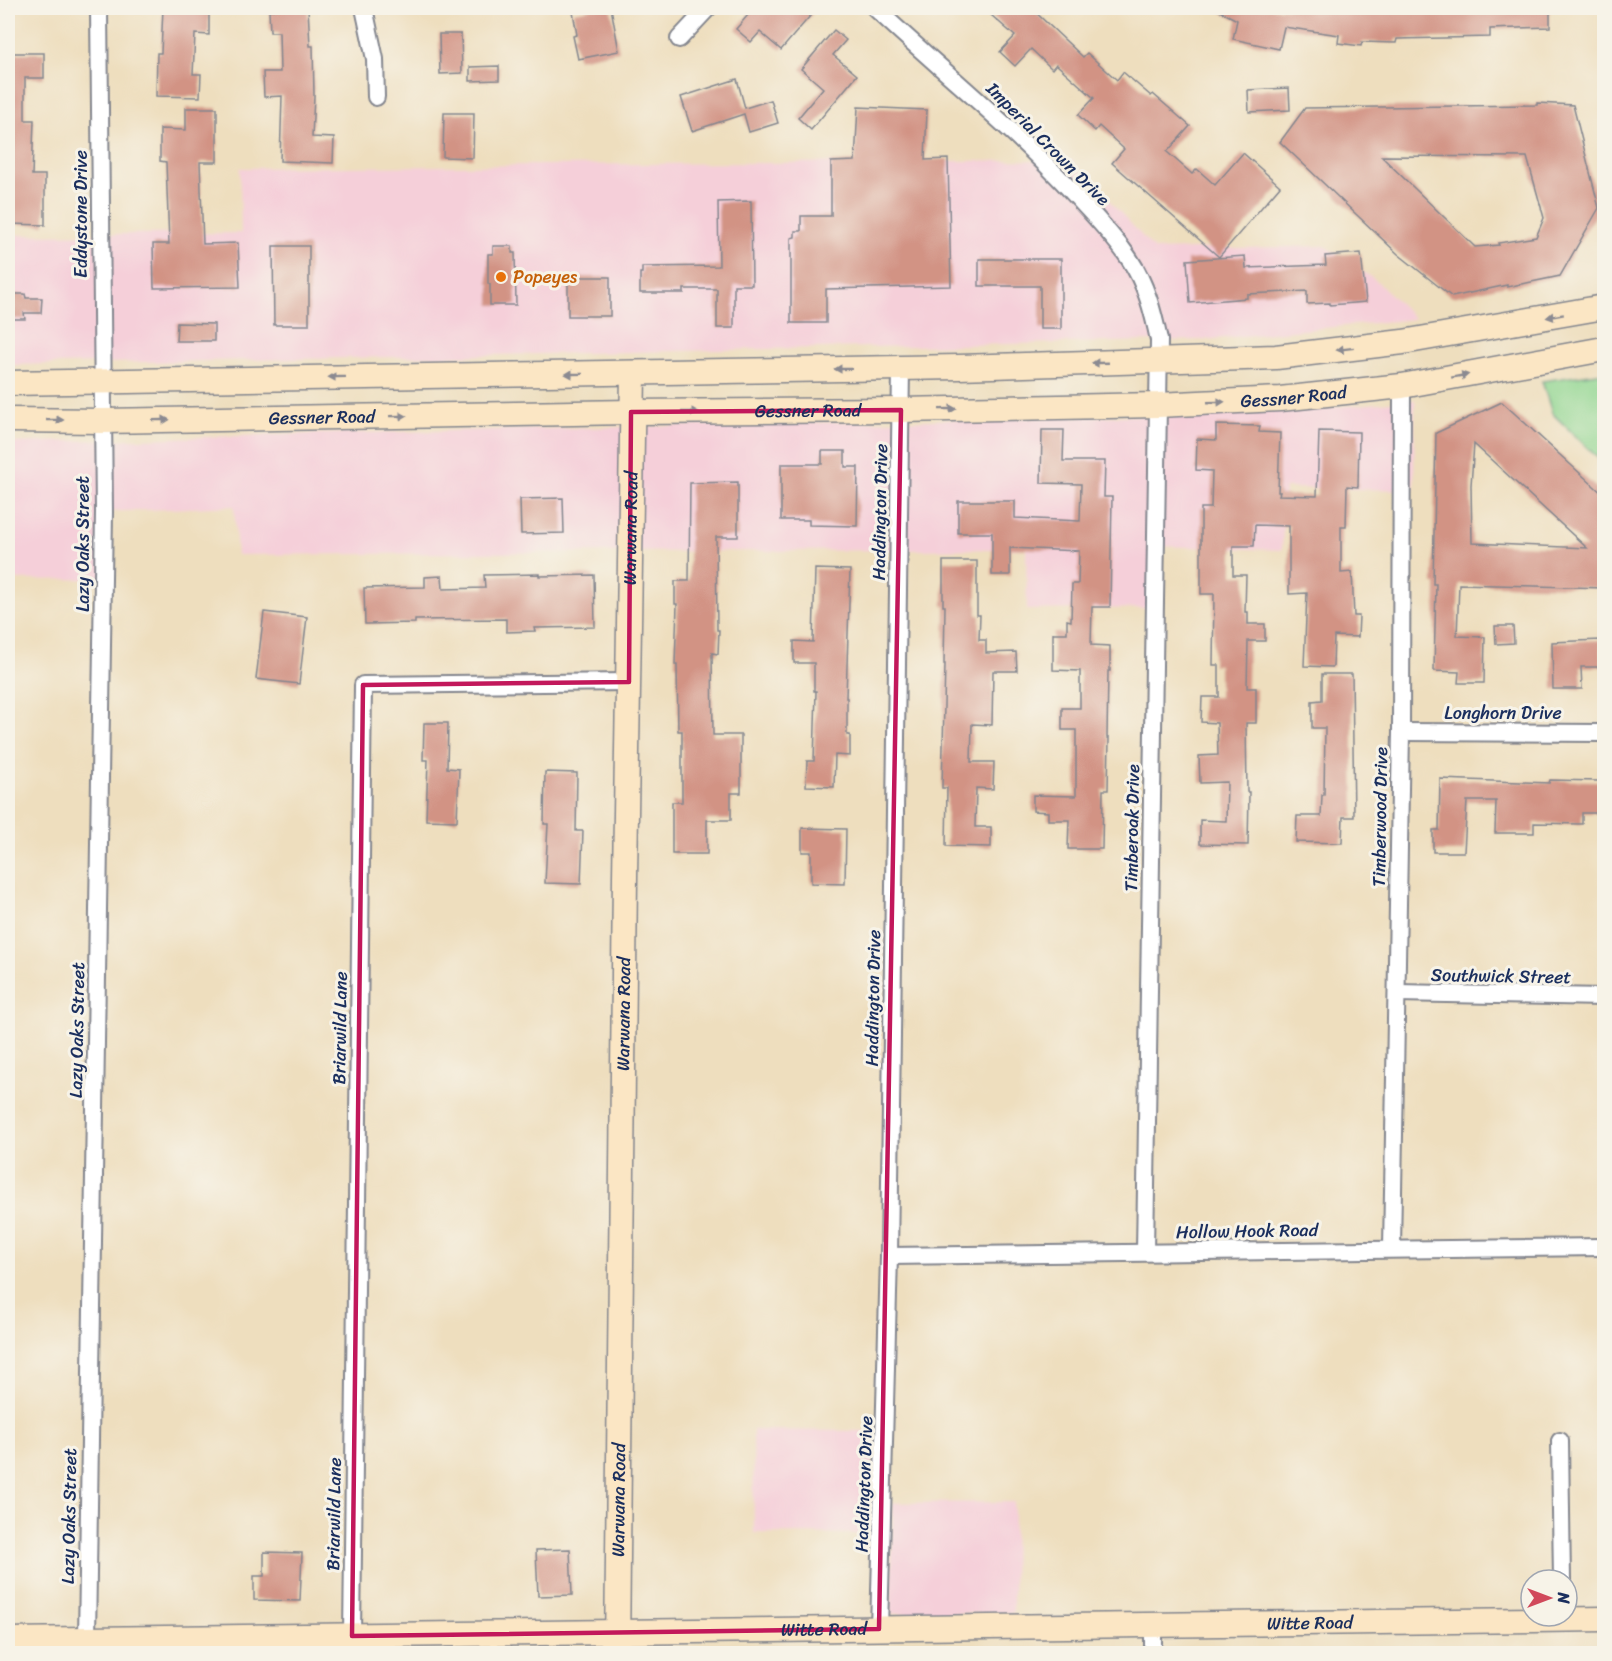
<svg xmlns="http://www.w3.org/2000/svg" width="1612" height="1661" font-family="Sriracha,sans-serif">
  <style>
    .built { fill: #f5cfd9 }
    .green { fill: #8fd58f; stroke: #558276; stroke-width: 1.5 }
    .building { fill: #d29384; fill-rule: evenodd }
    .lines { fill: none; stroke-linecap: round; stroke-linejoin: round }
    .street-casing { stroke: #84868e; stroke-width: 20 }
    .secondary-casing { stroke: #84868e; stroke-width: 27 }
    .street { stroke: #fff; stroke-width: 16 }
    .secondary { stroke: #fbe6c4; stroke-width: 24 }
    .oneway { fill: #8b8a91 }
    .marked { fill: none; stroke: #c2185b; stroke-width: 4.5; stroke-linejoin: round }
    .food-dot { fill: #e8710a; stroke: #f7f3e8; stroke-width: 2 }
    .labels { text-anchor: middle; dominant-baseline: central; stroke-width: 6; stroke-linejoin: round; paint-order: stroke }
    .street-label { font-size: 18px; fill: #1b2f5e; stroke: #f7f3e8 }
    .food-label { font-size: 18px; fill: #c56008; stroke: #f7f3e8; text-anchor: start }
  </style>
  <rect width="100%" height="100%" fill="#f7f3e8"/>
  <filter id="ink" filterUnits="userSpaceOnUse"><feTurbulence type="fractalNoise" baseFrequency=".0167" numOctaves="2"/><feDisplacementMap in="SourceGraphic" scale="12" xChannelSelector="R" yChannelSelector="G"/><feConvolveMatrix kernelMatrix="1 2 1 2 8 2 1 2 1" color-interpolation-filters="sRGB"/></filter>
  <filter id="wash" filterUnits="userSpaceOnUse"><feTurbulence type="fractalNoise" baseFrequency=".008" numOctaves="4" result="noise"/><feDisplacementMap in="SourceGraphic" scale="24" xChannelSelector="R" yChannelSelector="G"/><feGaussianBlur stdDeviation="1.35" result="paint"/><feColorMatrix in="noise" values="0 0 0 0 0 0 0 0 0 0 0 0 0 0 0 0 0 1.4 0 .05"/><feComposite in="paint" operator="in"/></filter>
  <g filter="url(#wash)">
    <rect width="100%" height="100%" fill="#eedebe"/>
    <!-- built -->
    <g class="built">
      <polygon points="1072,160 1155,250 1325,246 1377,281 1415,319 1204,340 8,365 8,235 241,233 240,168"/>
      <polygon points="1415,400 1414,490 1285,488 1282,550 1156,546 1155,608 1027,610 1026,549 237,555 234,506 104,512 103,579 8,580 8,443 308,434 1208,414 1335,407"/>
      <polygon points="753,1430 873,1431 872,1534 754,1533"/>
      <polygon points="1014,1502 1013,1613 891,1614 893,1503"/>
    </g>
    <!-- green -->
    <polygon class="green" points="1604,372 1604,464 1552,413 1542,381"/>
    <g id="blocks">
      <!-- building -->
      <g class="building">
        <polygon points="163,8 194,8 194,13 209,13 209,35 195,34 193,74 201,74 200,97 156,96 157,53 161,53"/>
        <polygon points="279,8 308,8 310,46 313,46 314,96 312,137 334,138 333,163 280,161 282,96 264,97 263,72 280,72 279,32 270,32 269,10 279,9"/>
        <polygon points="595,8 611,8 619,51 578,59 573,36 577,35 573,12"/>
        <polygon points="754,8 817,8 781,50 760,32 751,42 736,29"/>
        <polygon points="983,8 1031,8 1083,57 1087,53 1117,80 1123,72 1151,96 1153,94 1190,126 1167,152 1192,174 1197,169 1215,185 1243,153 1280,186 1219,257 1112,163 1124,149 1099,126 1095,131 1078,115 1094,98 1056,64 1052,69 1031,49 1015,66 1000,52 1015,36"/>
        <polygon points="1214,8 1550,8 1550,27 1490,29 1490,37 1397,39 1396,43 1362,42 1361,46 1338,43 1339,35 1284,27 1279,49 1233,39 1237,20"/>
        <polygon points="834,30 846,40 833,55 857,75 811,130 798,118 823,88 801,69"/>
        <polygon points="439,34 461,34 462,73 440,74"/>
        <polygon points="8,53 44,53 44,78 25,78 25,120 34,120 32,175 45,175 45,225 8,224"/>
        <polygon points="499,66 499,80 470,81 470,67"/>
        <polygon points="737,79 745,108 771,100 778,123 749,132 744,114 692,131 681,97"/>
        <polygon points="1289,88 1290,110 1249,112 1248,90"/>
        <path d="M1537,103L1573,105L1599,208L1560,276L1507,287V285L1452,297L1398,254L1280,142L1305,108L1537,105ZM1381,156L1527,157L1544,218L1536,237L1498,243L1499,245L1475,247Z"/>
        <polygon points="858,107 927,110 925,160 948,159 951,286 826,289 826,323 791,323 791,238 795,237 795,231 801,231 801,216 831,216 831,162 855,161"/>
        <polygon points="186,108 217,108 217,162 200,162 203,244 238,243 240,287 154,288 153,244 169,244 166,162 160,161 160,129 186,130"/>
        <polygon points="444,113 474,113 473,158 443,157"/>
        <polygon points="751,201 752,285 734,285 734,328 717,328 717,289 684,289 684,293 640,293 640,273 642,273 642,267 719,266 718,202"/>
        <polygon points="273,246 309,246 309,325 274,325"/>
        <polygon points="493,246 512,246 512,253 515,253 516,305 490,305 490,284 488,284 488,254 493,254"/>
        <polygon points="1361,253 1366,302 1330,305 1330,303 1307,304 1307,291 1247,294 1247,298 1190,303 1187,260 1245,256 1246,268 1326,265 1325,256"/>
        <polygon points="979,259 1061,259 1061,329 1040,329 1040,286 979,286"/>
        <rect x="568" y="277" width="42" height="39"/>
        <polygon points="8,294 25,294 26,298 42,298 41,313 24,313 25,319 8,319"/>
        <polygon points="177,323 214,324 214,341 176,341"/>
        <path d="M1502,402L1605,496V588L1459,584L1457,636L1485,637L1484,683H1458L1459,672L1434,671L1436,584H1433L1436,433ZM1474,444L1587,548L1472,543L1471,485Z"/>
        <polygon points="1216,425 1260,426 1259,432 1280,433 1278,492 1280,492 1279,495 1317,496 1319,431 1359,432 1358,487 1347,486 1346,527 1341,527 1341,573 1352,572 1354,616 1359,616 1358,637 1334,636 1333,667 1304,666 1307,593 1289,594 1289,526 1255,525 1254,546 1233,546 1233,575 1246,575 1245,612 1248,612 1248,624 1265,624 1265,641 1248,641 1247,688 1256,688 1256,723 1246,723 1247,792 1249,792 1248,845 1200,844 1200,820 1226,821 1227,782 1200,783 1199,756 1218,755 1217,723 1201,722 1202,697 1219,697 1219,665 1213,665 1214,594 1201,594 1201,508 1211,508 1212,471 1196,470 1197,439 1216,440"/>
        <polygon points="1042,430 1064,430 1063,461 1105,461 1104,497 1112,497 1110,607 1092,607 1091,645 1110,646 1110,671 1108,671 1107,738 1109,738 1108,790 1103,790 1102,849 1068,849 1069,820 1048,820 1048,812 1033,811 1033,795 1076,796 1076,730 1062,730 1062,708 1080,708 1080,671 1053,670 1053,633 1067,633 1067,620 1071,621 1072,584 1078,584 1079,551 1010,548 1010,575 992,575 992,533 958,533 958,501 1015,501 1015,518 1080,521 1081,484 1041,483"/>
        <polygon points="822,451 845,451 845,467 858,467 857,526 809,525 809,520 781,520 781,464 822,464"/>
        <polygon points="738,482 738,537 716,537 717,630 719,630 718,654 712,653 713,735 741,735 741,793 731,793 731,820 707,820 707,854 672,854 672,802 682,802 682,731 678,731 677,665 675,665 677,604 675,604 675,581 689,581 690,483"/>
        <polygon points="563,498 564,533 521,534 520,499"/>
        <polygon points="943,561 977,561 977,615 980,615 979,640 986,640 986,653 1016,652 1017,671 993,671 992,725 972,724 971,762 994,762 993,789 976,788 975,827 991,827 991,847 946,846 947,788 942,788 945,664 944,664 945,606 943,606"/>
        <polygon points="815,569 850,570 846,698 847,698 847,735 850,735 850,756 835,755 834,787 806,786 807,761 814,761 816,691 814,691 814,663 794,663 794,641 813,642"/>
        <polygon points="539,574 539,576 594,575 595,627 534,628 535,631 506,632 506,619 415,620 415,623 365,624 364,588 425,587 425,577 442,576 443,589 485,588 484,575"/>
        <polygon points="264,612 307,617 299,684 256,679"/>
        <polygon points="1495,626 1513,626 1514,643 1496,644"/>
        <polygon points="1601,640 1602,667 1581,667 1582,689 1553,689 1552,642"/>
        <polygon points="1322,674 1352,674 1354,817 1343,817 1342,843 1296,842 1297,816 1321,816 1322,795 1324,795 1325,728 1312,728 1312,701 1322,700"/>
        <polygon points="424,723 448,723 447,768 459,769 457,821 426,820 428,760 423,760"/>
        <polygon points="545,772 577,773 576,831 583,831 581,884 545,883 548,824 544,824"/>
        <polygon points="1440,779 1549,783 1550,780 1599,781 1599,813 1582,813 1582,824 1534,823 1534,833 1495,833 1496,801 1467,801 1464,852 1433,852 1433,830 1439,830"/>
        <polygon points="802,828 846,829 845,884 811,883 811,852 802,852"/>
        <polygon points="570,1549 572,1595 538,1596 536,1550"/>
        <polygon points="264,1552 302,1553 300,1601 254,1600 254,1576 264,1576"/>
      </g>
    </g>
  </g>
  <g filter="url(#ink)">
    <use href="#blocks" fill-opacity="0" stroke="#84868e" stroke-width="1.5"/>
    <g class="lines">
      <!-- street casing -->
      <g class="street-casing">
        <g id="street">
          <polyline points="364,8 375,59 376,97"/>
          <path d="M875,8C942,71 1015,129 1077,197C1095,217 1115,237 1130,260C1146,284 1153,312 1159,340L1145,1252"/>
          <polyline points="679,39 708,8"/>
          <polyline points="1401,732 1604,733"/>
          <polyline points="1397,993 1604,997"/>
          <polyline points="1392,1249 1401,732 1402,386"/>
          <polyline points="889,1256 1604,1247"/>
          <polyline points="1560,1441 1562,1580"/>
          <polyline points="1153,1625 1153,1654"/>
          <polyline points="879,1629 889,1256 901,368"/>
          <polyline points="352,1636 363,685 629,682"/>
          <polyline points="87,1639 104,512 99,8"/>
        </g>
      </g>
      <!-- secondary casing -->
      <g class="secondary-casing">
        <g id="secondary">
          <polyline points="8,383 959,367 1276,357 1403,342 1604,307"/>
          <path id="s1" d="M8,420L103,421L631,412L901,410L1158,405L1280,399L1402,386L1604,349"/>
          <path id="s2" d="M8,1640L1604,1619"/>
          <path id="s3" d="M617,1654L625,877L633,373"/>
        </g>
      </g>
      <!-- street -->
      <use href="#street" class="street"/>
      <!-- secondary -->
      <use href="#secondary" class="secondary"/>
    </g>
    <!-- one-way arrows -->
    <defs><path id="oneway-solid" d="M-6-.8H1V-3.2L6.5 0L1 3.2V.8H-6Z" transform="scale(1.5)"/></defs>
    <g class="oneway">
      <use href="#oneway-solid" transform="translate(1555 316) rotate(170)"/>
      <use href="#oneway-solid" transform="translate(1345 349) rotate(173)"/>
      <use href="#oneway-solid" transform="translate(1100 363) rotate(178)"/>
      <use href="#oneway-solid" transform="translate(843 369) rotate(179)"/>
      <use href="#oneway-solid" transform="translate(574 374) rotate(179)"/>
      <use href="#oneway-solid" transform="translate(1460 376) rotate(-10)"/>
      <use href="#oneway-solid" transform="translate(337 377) rotate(179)"/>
      <use href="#oneway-solid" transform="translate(1216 402) rotate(-2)"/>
      <use href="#oneway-solid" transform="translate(948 409) rotate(-1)"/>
      <use href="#oneway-solid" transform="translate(690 412)"/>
      <use href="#oneway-solid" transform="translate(398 416) rotate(-1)"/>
      <use href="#oneway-solid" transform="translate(55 420)"/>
      <use href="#oneway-solid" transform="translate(161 420) rotate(-1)"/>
    </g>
  </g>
  <!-- marked area -->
  <path class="marked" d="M901,410L879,1629L352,1636L363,685L629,682L631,412Z"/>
  <!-- markers -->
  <circle class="food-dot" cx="501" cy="277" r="6"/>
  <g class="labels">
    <!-- street labels -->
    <g class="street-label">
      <text transform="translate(1048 144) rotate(45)">Imperial Crown Drive</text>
      <text transform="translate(81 214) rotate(-90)">Eddystone Drive</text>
      <text stroke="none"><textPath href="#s1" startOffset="1286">Gessner Road</textPath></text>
      <text stroke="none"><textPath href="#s1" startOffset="800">Gessner Road</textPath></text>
      <text stroke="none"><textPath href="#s1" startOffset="314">Gessner Road</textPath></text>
      <text transform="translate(880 512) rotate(-89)">Haddington Drive</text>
      <text stroke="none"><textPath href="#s3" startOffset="1126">Warwana Road</textPath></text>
      <text transform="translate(83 544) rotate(-90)">Lazy Oaks Street</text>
      <text x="1503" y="713">Longhorn Drive</text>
      <text transform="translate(1380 817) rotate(-89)">Timberwood Drive</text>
      <text transform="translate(1132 828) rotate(-89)">Timberoak Drive</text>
      <text transform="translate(1501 976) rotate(1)">Southwick Street</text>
      <text transform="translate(873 998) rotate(-89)">Haddington Drive</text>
      <text stroke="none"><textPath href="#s3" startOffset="640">Warwana Road</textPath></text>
      <text transform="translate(340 1028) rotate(-89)">Briarwild Lane</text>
      <text transform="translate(77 1030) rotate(-89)">Lazy Oaks Street</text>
      <text transform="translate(1247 1231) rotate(-1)">Hollow Hook Road</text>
      <text transform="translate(864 1484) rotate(-88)">Haddington Drive</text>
      <text stroke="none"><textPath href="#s3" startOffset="154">Warwana Road</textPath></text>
      <text transform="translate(334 1514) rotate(-89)">Briarwild Lane</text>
      <text transform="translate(69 1516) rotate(-89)">Lazy Oaks Street</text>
      <text stroke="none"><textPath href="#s2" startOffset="1302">Witte Road</textPath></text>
      <text stroke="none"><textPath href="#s2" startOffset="816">Witte Road</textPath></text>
    </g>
    <!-- food labels -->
    <g class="food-label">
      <text x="513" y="277">Popeyes</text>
    </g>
  </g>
  <!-- margin -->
  <rect width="1612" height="1661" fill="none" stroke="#f7f3e8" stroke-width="30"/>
  <!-- north arrow -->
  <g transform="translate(1549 1598) rotate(90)"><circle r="28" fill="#f7f3e8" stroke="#9fa5b1" stroke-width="1.5"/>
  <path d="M0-4.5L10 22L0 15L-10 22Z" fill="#d1495b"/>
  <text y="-9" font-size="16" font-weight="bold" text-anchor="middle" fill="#1b2f5e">N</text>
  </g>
</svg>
